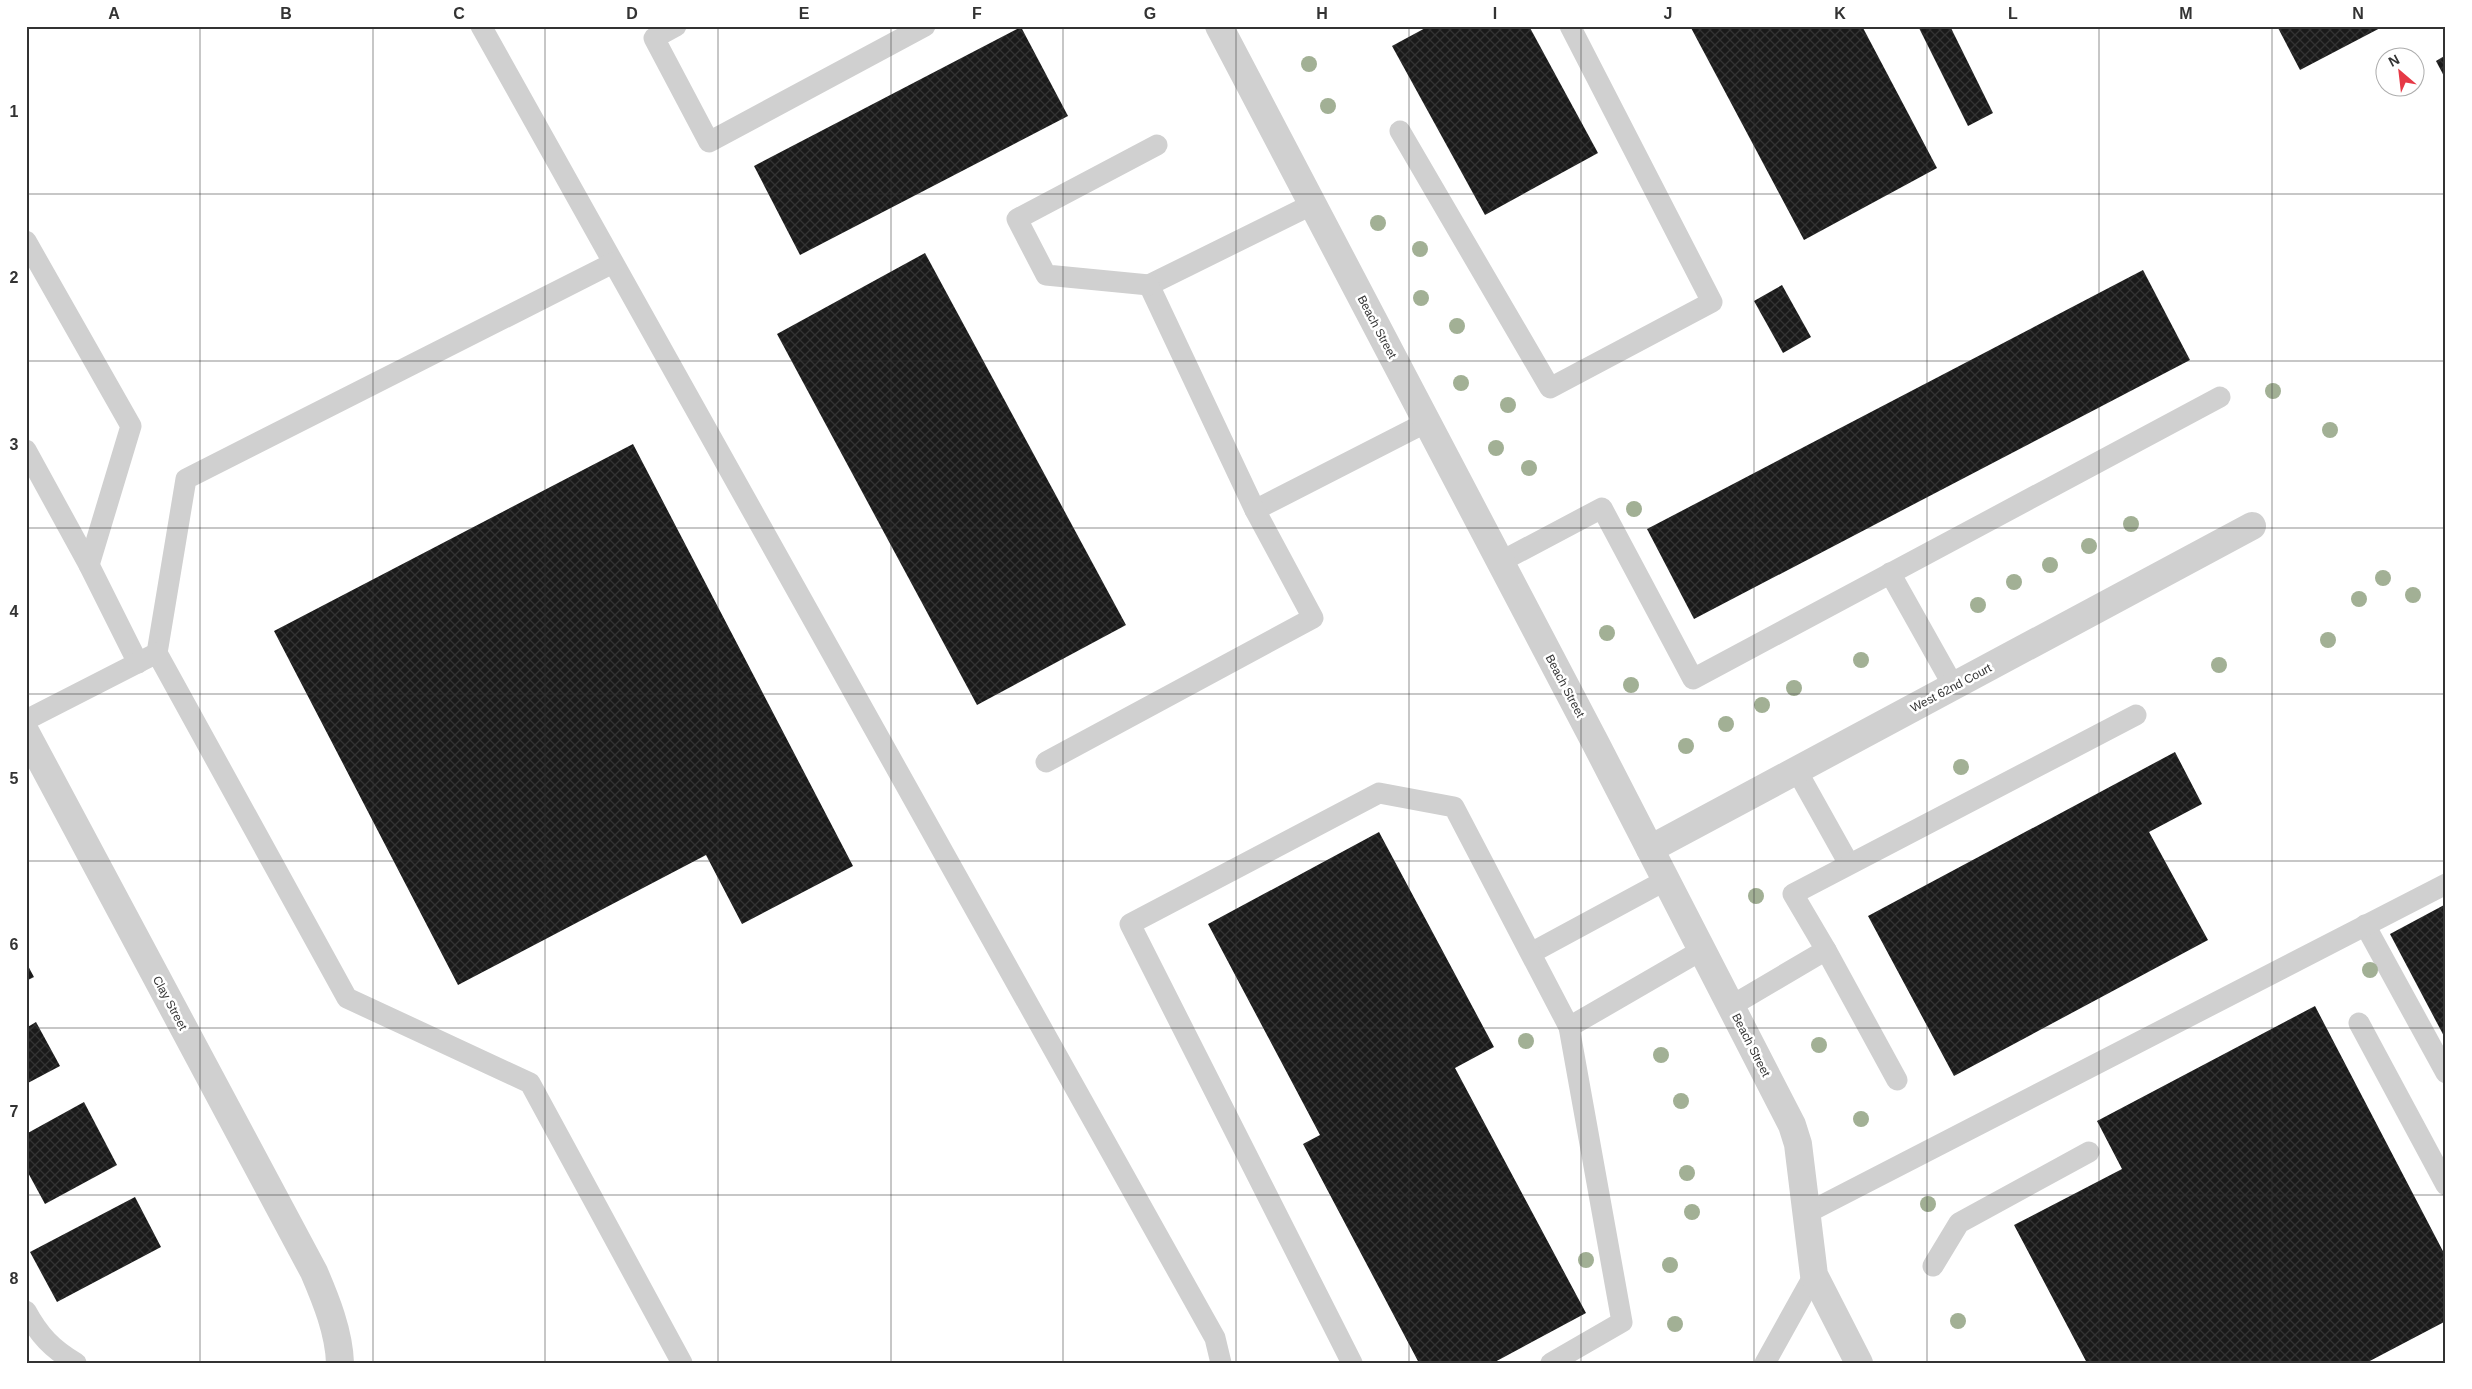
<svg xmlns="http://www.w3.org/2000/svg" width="2472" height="1389" font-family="Helvetica,sans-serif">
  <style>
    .building { fill: url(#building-cross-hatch) }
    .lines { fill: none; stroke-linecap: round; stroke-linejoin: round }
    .lane { stroke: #d0d0d0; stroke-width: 21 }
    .street { stroke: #d0d0d0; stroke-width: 28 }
    .tree { fill: #a2b095 }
    .grid { fill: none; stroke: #333; stroke-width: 1; stroke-opacity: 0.55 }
    .labels { text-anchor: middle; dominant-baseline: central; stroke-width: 5; stroke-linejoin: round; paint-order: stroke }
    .street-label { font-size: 12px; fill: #333; stroke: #fff }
    .neatline { fill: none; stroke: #333; stroke-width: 2 }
    .grid-label { font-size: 16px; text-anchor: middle; font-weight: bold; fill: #333 }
  </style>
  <defs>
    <pattern id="building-cross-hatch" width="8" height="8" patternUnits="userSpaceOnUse" patternTransform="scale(1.25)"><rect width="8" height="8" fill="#1a1a1a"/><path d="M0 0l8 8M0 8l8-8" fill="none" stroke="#333"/></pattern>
  </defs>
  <rect width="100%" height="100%" fill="#fff"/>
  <!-- building -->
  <g class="building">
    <polygon points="1429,26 1529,26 1598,153 1485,215 1392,46"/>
    <polygon points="1690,26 1862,26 1937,168 1804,240"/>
    <polygon points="1918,26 1950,26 1993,113 1968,126"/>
    <polygon points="2277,26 2384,26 2300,70"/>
    <polygon points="1021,27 1068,116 800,255 754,166"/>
    <polygon points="2446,55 2446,80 2436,61"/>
    <polygon points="925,253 1126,625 977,705 777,334"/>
    <polygon points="2143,270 2190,360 1694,619 1647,529"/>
    <polygon points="1782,285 1811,337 1783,353 1754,301"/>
    <polygon points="633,444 853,866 742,924 706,855 458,985 274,631"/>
    <polygon points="2175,752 2202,804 2149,832 2208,940 1954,1076 1868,916"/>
    <polygon points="1379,832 1494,1047 1455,1068 1586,1313 1493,1363 1419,1363 1303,1144 1320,1135 1208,924"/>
    <polygon points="2446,904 2446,1040 2390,934"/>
    <polygon points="26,962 34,977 26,981"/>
    <polygon points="2315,1006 2446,1257 2446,1321 2366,1363 2087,1363 2014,1225 2122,1169 2097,1121"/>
    <polygon points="36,1022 60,1066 26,1084 26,1028"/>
    <polygon points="84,1102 117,1165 45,1204 26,1169 26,1134"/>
    <polygon points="135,1197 161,1247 57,1302 30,1252"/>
  </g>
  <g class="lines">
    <!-- lane -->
    <g class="lane">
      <polyline points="481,26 1215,1338 1221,1363"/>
      <polyline points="676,26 654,38 709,142 925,26"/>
      <polyline points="1400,131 1550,388 1712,302 1570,26"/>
      <polyline points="1313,204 1149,285 1255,510 1427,422"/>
      <polyline points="26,241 131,426 89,565"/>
      <polyline points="1149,285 1046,275 1017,219 1157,145"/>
      <polyline points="26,450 89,565 138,663"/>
      <polyline points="1500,562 1602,508 1693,679 2220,397"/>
      <polyline points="1890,573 1954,687"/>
      <polyline points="157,653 186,479 613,263"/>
      <polyline points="26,720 157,653 347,998 530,1083 682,1363"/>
      <polyline points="1046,762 1313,618 1255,510"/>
      <polyline points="1797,771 1849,864"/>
      <polyline points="2365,925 2446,1073"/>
      <polyline points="1826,950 1897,1080"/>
      <polyline points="1531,953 1666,880"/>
      <polyline points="1731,1006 1826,950 1793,894 2136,715"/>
      <polyline points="2359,1023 2446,1185"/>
      <polyline points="1569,1027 1702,950"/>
      <polyline points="1807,1213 2446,884"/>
      <polyline points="1933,1266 1959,1223 2089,1152"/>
      <path d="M26,1311C39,1335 52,1349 76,1363"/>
      <polyline points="1352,1363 1130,924 1379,793 1454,807 1569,1027 1622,1322 1551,1363"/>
      <polyline points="1765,1363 1814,1275"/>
    </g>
    <!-- street -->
    <g class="street">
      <polyline points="1219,26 1596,744 1792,1125 1798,1144 1814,1275 1859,1363"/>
      <path d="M26,733L314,1272C326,1300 339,1332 340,1363"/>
      <polyline points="1650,849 2252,526"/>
    </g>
  </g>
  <!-- trees -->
  <g class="tree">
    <circle cx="1309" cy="64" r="8"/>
    <circle cx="1328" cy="106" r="8"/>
    <circle cx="1378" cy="223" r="8"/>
    <circle cx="1420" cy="249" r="8"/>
    <circle cx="1421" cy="298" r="8"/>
    <circle cx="1457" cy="326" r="8"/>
    <circle cx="1461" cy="383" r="8"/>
    <circle cx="2273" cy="391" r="8"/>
    <circle cx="1508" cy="405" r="8"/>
    <circle cx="2330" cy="430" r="8"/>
    <circle cx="1496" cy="448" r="8"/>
    <circle cx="1529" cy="468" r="8"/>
    <circle cx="1634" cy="509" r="8"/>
    <circle cx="2131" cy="524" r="8"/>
    <circle cx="2089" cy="546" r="8"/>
    <circle cx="2050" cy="565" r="8"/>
    <circle cx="2383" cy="578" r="8"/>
    <circle cx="2014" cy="582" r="8"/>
    <circle cx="2413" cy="595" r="8"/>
    <circle cx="2359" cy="599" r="8"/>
    <circle cx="1978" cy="605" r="8"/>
    <circle cx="1607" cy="633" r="8"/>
    <circle cx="2328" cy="640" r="8"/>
    <circle cx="1861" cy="660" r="8"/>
    <circle cx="2219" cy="665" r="8"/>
    <circle cx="1631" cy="685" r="8"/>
    <circle cx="1794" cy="688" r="8"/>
    <circle cx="1762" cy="705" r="8"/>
    <circle cx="1726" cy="724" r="8"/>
    <circle cx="1686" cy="746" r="8"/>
    <circle cx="1961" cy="767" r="8"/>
    <circle cx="1756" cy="896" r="8"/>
    <circle cx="2370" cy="970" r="8"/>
    <circle cx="1526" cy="1041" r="8"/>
    <circle cx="1819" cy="1045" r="8"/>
    <circle cx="1661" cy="1055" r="8"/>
    <circle cx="1681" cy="1101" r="8"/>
    <circle cx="1861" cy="1119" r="8"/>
    <circle cx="1687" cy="1173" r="8"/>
    <circle cx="1928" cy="1204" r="8"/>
    <circle cx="1692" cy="1212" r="8"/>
    <circle cx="1586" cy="1260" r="8"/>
    <circle cx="1670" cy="1265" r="8"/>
    <circle cx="1958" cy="1321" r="8"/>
    <circle cx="1675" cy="1324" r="8"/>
  </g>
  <!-- grid -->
  <path class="grid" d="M200,26V1363M373,26V1363M545,26V1363M718,26V1363M891,26V1363M1063,26V1363M1236,26V1363M1409,26V1363M1581,26V1363M1754,26V1363M1927,26V1363M2099,26V1363M2272,26V1363M26,194H2446M26,361H2446M26,528H2446M26,694H2446M26,861H2446M26,1028H2446M26,1195H2446"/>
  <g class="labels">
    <!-- street labels -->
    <g class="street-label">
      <text transform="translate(1377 327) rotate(62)">Beach Street</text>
      <text transform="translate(1565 686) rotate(62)">Beach Street</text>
      <text transform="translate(1951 688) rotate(-28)">West 62nd Court</text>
      <text transform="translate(170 1003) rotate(62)">Clay Street</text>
      <text transform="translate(1751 1045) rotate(63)">Beach Street</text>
    </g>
  </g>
  <!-- border -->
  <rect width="2472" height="1389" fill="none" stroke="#ffffff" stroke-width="55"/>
  <!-- north arrow -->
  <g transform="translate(2400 72) rotate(332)"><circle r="24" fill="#ffffff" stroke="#adadad"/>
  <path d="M0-4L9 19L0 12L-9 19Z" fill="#e63946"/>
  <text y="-8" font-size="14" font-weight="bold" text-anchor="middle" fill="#333333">N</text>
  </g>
  <rect x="28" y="28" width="2416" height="1334" class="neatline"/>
  <g class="grid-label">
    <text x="114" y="19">A</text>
    <text x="286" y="19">B</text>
    <text x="459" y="19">C</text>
    <text x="632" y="19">D</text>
    <text x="804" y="19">E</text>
    <text x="977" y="19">F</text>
    <text x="1150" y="19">G</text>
    <text x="1322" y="19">H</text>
    <text x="1495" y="19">I</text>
    <text x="1668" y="19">J</text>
    <text x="1840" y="19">K</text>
    <text x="2013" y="19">L</text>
    <text x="2186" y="19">M</text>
    <text x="2358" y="19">N</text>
    <text x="14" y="117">1</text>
    <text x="14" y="283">2</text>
    <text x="14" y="450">3</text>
    <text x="14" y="617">4</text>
    <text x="14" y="784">5</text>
    <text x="14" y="950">6</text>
    <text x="14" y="1117">7</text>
    <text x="14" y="1284">8</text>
  </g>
</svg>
